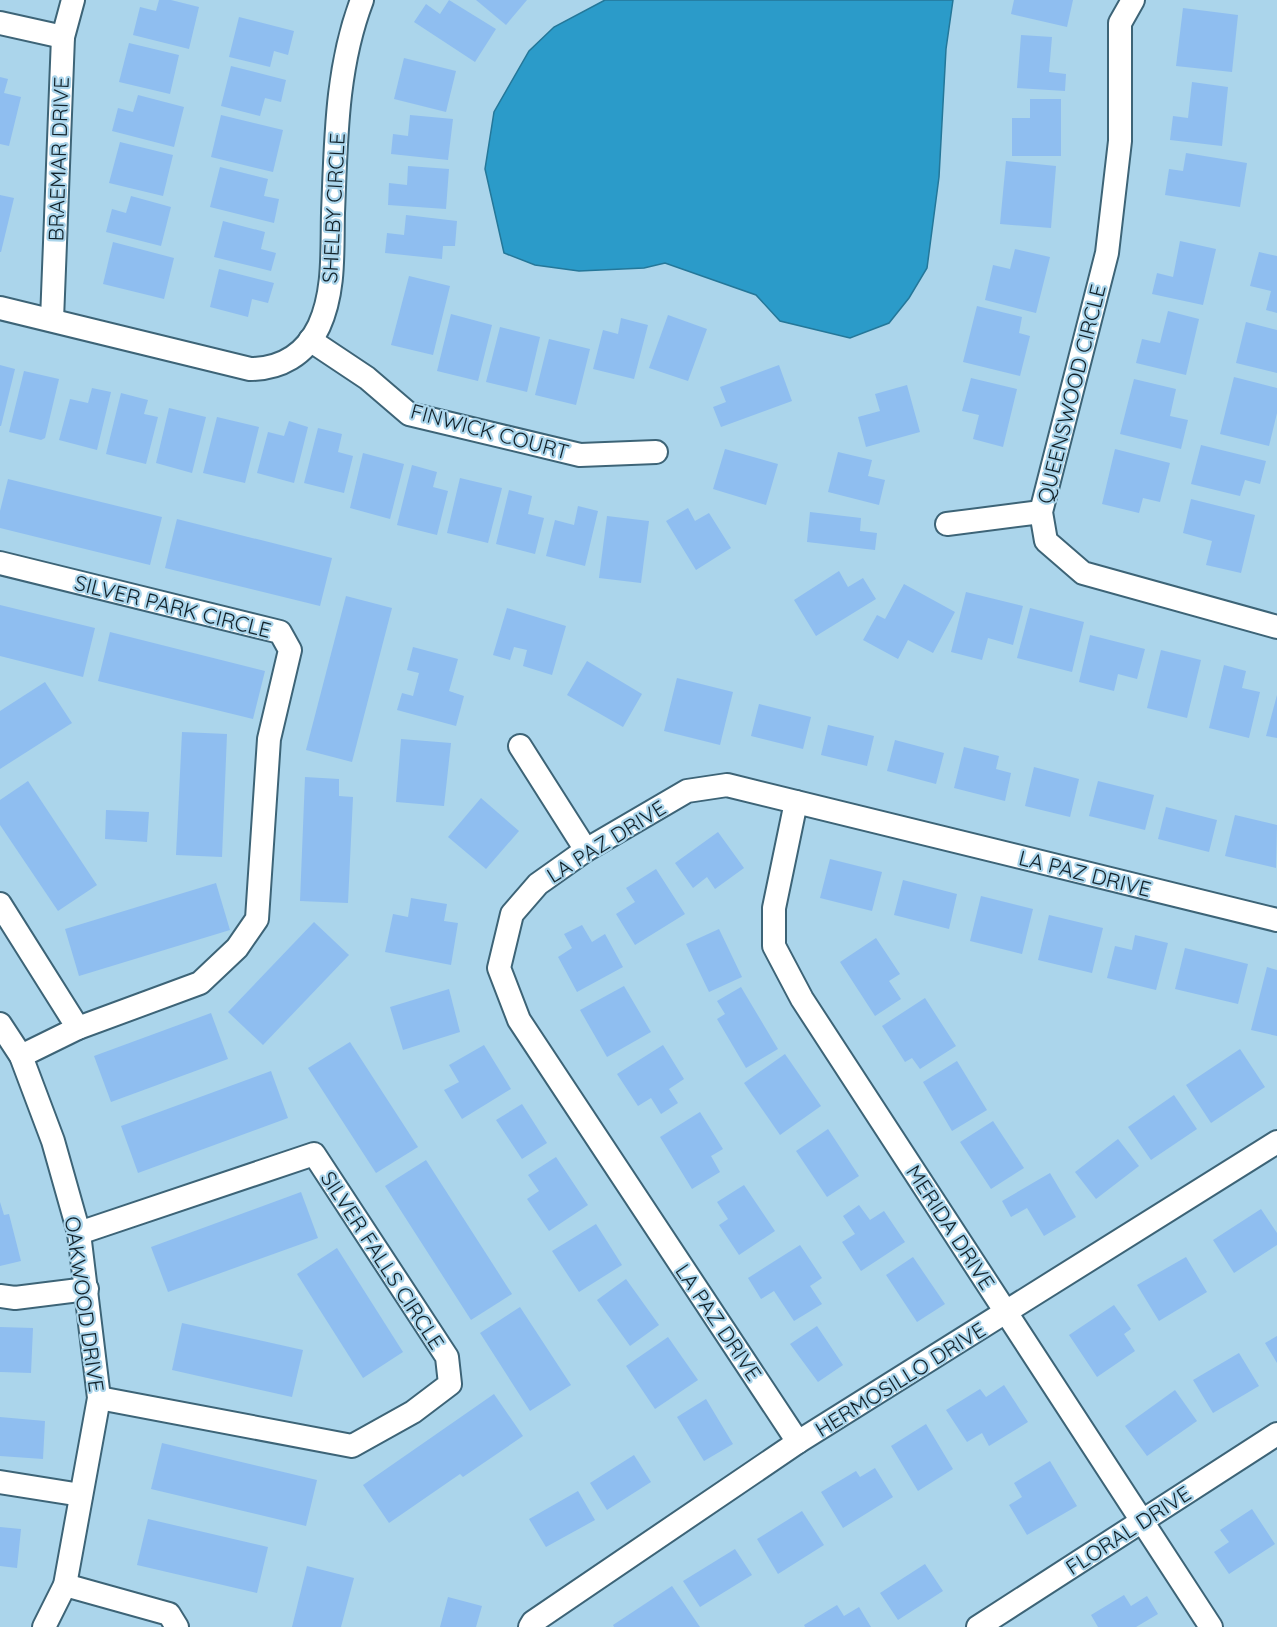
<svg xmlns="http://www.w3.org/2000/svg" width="1277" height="1627" font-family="Quicksand,sans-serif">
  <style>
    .water { fill: #2b9bc9; stroke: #247799; stroke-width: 1.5 }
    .building { fill: #8fbef0 }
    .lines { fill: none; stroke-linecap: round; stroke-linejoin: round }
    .minor-casing { stroke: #3d6477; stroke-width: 26 }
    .minor { stroke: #fff; stroke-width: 22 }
    .labels { text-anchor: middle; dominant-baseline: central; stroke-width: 4.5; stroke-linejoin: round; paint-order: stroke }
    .street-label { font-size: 21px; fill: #12222a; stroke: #abd5eb }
  </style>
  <rect width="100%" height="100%" fill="#abd5eb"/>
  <!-- water -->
  <polygon class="water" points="605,0 953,0 946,49 939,177 927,268 909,298 889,323 850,338 780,321 756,295 665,263 644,268 579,271 535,265 504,253 485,169 494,112 529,51 554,27"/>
  <!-- building -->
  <g class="building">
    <polygon points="159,0 171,0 199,7 189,49 133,35 140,7 156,11"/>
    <polygon points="449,0 496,29 475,62 414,22 426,4 440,14"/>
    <polygon points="476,0 527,0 506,25"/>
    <polygon points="1014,0 1073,0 1067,27 1011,14"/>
    <polygon points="1183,8 1238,15 1232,72 1176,66"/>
    <polygon points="239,17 294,31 288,55 274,51 270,67 229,57"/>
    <polygon points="1021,35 1052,37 1049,72 1066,74 1065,91 1017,88"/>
    <polygon points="129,43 179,55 170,94 119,82"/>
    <polygon points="404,58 456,71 446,112 394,99"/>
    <polygon points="231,66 286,80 281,102 265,98 260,116 221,106"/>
    <polygon points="0,77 8,79 4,93 21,97 9,146 0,144"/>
    <polygon points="1192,82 1228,87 1222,146 1170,140 1173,116 1188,118"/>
    <polygon points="138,95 184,107 174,147 112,131 118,108 133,112"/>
    <polygon points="1030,99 1061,99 1061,156 1012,156 1012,118 1030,118"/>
    <polygon points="221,115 283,130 273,172 211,157"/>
    <polygon points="410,115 453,119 448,160 391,154 393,134 408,136"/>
    <polygon points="120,142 173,155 163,196 109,183"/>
    <polygon points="1186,153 1247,163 1240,207 1165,195 1169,169 1183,171"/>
    <polygon points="1006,161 1056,166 1051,228 1000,224"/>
    <polygon points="408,166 449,169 446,209 388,205 389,183 407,185"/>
    <polygon points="220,167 268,179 264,196 279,199 274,223 210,207"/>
    <polygon points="0,195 14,198 1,252 0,252"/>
    <polygon points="131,196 171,207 161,246 106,232 112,209 126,213"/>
    <polygon points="406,215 457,221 455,246 443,246 442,259 385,253 387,233 404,235"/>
    <polygon points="223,221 265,232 261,249 276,253 271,271 214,257"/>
    <polygon points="1180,241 1216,249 1203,305 1152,294 1157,273 1173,277"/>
    <polygon points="113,242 174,258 164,299 103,284"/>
    <polygon points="1015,249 1050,257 1036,313 985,300 993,265 1010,269"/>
    <polygon points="1259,252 1277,256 1277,313 1266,310 1271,291 1250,286"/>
    <polygon points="219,269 274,283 268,303 252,299 248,317 210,307"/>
    <polygon points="409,276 450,286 433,355 391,345"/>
    <polygon points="977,306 1022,317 1019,333 1030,336 1020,376 963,362"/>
    <polygon points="1168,311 1199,319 1186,375 1136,363 1142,339 1160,343"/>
    <polygon points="451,314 492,325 478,381 437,371"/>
    <polygon points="668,315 707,329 688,381 649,368"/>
    <polygon points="621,318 648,325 634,379 593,369 603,330 618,334"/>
    <polygon points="1246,322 1277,330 1277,373 1236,363"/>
    <polygon points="500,327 540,337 527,392 486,382"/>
    <polygon points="549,339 590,349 576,405 535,395"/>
    <polygon points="0,365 15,369 1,426 0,426"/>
    <polygon points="779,365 792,401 721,427 713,407 726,402 720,387"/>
    <polygon points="24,371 59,379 45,438 41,440 9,432"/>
    <polygon points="1234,377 1277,388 1277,413 1269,446 1220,434"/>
    <polygon points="971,378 1017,389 1003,447 973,439 979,415 962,411"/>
    <polygon points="1134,379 1176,389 1170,416 1188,420 1181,449 1120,434"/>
    <polygon points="907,385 920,432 866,447 858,417 880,411 875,394"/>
    <polygon points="92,388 111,392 97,450 59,440 70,399 88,403"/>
    <polygon points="121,393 148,400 144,414 158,417 146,464 106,454"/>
    <polygon points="169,408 206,417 192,473 156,463"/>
    <polygon points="217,417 259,427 245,483 203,473"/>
    <polygon points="289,421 308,427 294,483 257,473 268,432 284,436"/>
    <polygon points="318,428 342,434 338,452 353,456 344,493 304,483"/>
    <polygon points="1201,445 1266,461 1260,484 1245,480 1240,496 1191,484"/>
    <polygon points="725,449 778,464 766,505 713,489"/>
    <polygon points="1115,449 1170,463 1160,502 1143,498 1139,513 1102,504"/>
    <polygon points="838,452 872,460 868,476 885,480 879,505 828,492"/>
    <polygon points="363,453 404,464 390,519 350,508"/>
    <polygon points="412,465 437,472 433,487 448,491 437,535 397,525"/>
    <polygon points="460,478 502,488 488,543 447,533"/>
    <polygon points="8,479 162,517 150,565 0,528 0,511"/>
    <polygon points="509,490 532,496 528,514 544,518 535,554 496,544"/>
    <polygon points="1191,499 1255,515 1241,573 1206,565 1212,541 1183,533"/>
    <polygon points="578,506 598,511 585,566 546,556 555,520 574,525"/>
    <polygon points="688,508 695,521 709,513 731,548 696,570 666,521"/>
    <polygon points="810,512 861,518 860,531 877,533 875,550 807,542"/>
    <polygon points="607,516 649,521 641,583 599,578"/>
    <polygon points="177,519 332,558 320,606 165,568"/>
    <polygon points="839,571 848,587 863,578 876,599 816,636 794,600"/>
    <polygon points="904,584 955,612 933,653 908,640 898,659 863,640 877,615 885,619"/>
    <polygon points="966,592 1023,606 1013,645 988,638 982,660 951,652"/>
    <polygon points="346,596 392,608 352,762 306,750"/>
    <polygon points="0,605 95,628 83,677 0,656"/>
    <polygon points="507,608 566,626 552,675 523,666 527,650 514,647 510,660 493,655"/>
    <polygon points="1030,608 1084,622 1072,672 1017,658"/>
    <polygon points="110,632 265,671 253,719 98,681"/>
    <polygon points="1090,635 1145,649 1137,679 1118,674 1114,691 1079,682"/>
    <polygon points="413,647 458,659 449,691 464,696 456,726 397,710 402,693 413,696 419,673 407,670"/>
    <polygon points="1161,650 1201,660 1187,718 1147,708"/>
    <polygon points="587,661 642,694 623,727 567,695"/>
    <polygon points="1224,665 1246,671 1242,688 1260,692 1249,738 1209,728"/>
    <polygon points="677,678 733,692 720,745 664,731"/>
    <polygon points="45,682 72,723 0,769 0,711"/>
    <polygon points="1277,695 1277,738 1266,736"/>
    <polygon points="759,704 811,717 803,749 751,736"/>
    <polygon points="828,725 874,736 867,766 821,755"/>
    <polygon points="182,732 227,734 222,857 176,855"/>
    <polygon points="401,739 451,743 444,806 396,802"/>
    <polygon points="895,740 944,753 936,784 887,771"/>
    <polygon points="964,747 999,756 996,769 1011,773 1005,801 954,788"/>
    <polygon points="1034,767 1079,779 1070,817 1025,806"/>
    <polygon points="305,777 339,779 339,796 353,797 348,903 300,901"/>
    <polygon points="28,781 97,885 58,911 0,825 0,800"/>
    <polygon points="1098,781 1154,795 1145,830 1089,816"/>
    <polygon points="481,798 519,831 486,869 448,837"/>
    <polygon points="1166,807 1217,820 1209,852 1158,839"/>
    <polygon points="106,810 149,812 147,842 105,839"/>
    <polygon points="1235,815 1277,825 1276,868 1225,856"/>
    <polygon points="718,832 744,868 715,889 707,877 693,888 675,863"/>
    <polygon points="830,859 882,872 872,911 820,898"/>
    <polygon points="656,869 685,914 635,945 616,914 635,902 626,888"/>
    <polygon points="903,880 957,894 949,929 894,915"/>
    <polygon points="216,883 230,930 79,976 65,929"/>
    <polygon points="981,896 1033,909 1022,954 970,941"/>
    <polygon points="411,898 447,904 444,921 458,923 451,965 385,952 393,914 408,917"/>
    <polygon points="1049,915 1103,928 1092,973 1038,960"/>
    <polygon points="314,922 349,955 263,1045 228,1012"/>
    <polygon points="582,925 592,942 605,934 623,967 577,992 558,957 572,948 564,934"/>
    <polygon points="719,929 742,977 709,992 686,944"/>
    <polygon points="1135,935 1168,943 1156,990 1107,978 1115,946 1132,950"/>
    <polygon points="876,938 900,974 889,981 901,999 875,1016 840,962"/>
    <polygon points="1185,948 1248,964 1238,1004 1175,989"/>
    <polygon points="1267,967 1277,970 1277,1036 1251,1030"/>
    <polygon points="624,986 651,1032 607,1057 580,1010"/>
    <polygon points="741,987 778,1049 746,1068 717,1019 725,1014 717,1001"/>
    <polygon points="449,989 460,1032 403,1050 390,1007"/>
    <polygon points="925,998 956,1046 920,1069 912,1058 905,1062 882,1026"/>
    <polygon points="211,1013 228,1059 111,1102 94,1056"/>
    <polygon points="350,1042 418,1147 376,1173 308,1068"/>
    <polygon points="484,1045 511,1089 462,1119 444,1090 459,1082 449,1065"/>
    <polygon points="663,1045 684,1079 669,1089 678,1103 661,1114 651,1098 638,1106 617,1074"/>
    <polygon points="1240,1049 1265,1087 1211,1123 1186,1085"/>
    <polygon points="785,1054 821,1106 780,1135 744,1083"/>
    <polygon points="957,1061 987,1110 952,1131 923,1082"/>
    <polygon points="271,1071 288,1118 138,1173 121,1126"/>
    <polygon points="1174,1095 1197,1129 1151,1160 1128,1127"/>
    <polygon points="522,1104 547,1143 522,1159 496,1120"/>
    <polygon points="700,1112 723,1149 711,1156 720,1172 692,1189 660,1137"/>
    <polygon points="993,1121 1024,1168 991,1189 960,1142"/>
    <polygon points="828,1129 859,1176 827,1197 796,1151"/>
    <polygon points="1118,1139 1139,1166 1096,1199 1075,1172"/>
    <polygon points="556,1157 588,1205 549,1231 527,1199 539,1191 528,1175"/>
    <polygon points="426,1160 512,1294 471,1320 385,1186"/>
    <polygon points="1050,1173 1076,1217 1044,1236 1027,1208 1011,1217 1002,1201"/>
    <polygon points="744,1185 775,1231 739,1255 719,1225 728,1219 717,1202"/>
    <polygon points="301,1192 318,1238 168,1292 151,1247"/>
    <polygon points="0,1202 4,1215 9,1214 21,1261 0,1266"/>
    <polygon points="859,1205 870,1220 884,1211 905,1242 861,1271 842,1242 855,1234 843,1216"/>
    <polygon points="1261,1209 1277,1233 1277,1245 1234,1273 1213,1240"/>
    <polygon points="596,1224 622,1265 579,1292 552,1251"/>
    <polygon points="800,1245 822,1278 810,1286 822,1304 794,1321 774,1291 761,1299 748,1278"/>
    <polygon points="337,1248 403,1352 363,1378 297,1274"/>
    <polygon points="913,1257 945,1304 917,1322 886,1275"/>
    <polygon points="1186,1257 1207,1292 1159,1321 1137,1285"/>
    <polygon points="626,1279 659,1325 630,1346 597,1300"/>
    <polygon points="1114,1305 1131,1329 1124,1334 1135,1351 1097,1377 1069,1335"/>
    <polygon points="520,1307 571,1385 530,1411 480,1333"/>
    <polygon points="182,1323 303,1350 292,1397 172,1370"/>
    <polygon points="817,1326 843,1365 818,1382 790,1344"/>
    <polygon points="0,1327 33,1328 31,1373 0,1372"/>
    <polygon points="1277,1336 1277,1363 1265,1343"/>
    <polygon points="668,1337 698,1380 655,1409 626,1366"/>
    <polygon points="1239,1353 1259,1386 1213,1413 1193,1380"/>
    <polygon points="1004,1385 1028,1422 989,1446 982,1433 967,1442 946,1410 980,1389 986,1397"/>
    <polygon points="1175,1390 1197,1421 1147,1456 1125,1426"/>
    <polygon points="494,1394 523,1436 463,1477 460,1474 389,1523 363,1485"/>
    <polygon points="706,1399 733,1444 704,1461 677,1417"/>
    <polygon points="0,1417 45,1421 43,1459 0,1456"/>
    <polygon points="926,1424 953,1469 918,1491 891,1446"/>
    <polygon points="162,1443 317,1480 306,1526 151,1489"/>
    <polygon points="634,1455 651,1482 607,1510 590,1483"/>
    <polygon points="1050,1461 1077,1506 1027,1535 1009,1505 1022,1497 1014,1483"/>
    <polygon points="875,1468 893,1497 843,1528 821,1492 856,1471 860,1477"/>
    <polygon points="578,1491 595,1520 546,1547 529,1519"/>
    <polygon points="1252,1509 1275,1544 1229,1574 1214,1552 1229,1542 1220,1530"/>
    <polygon points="802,1511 824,1545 778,1574 757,1539"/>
    <polygon points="148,1519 268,1547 257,1593 137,1565"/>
    <polygon points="0,1527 21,1529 17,1568 0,1566"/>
    <polygon points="735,1549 752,1575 700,1607 683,1581"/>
    <polygon points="925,1564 943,1591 898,1620 880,1593"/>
    <polygon points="307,1566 354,1578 341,1627 292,1627"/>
    <polygon points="672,1586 700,1627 614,1627 613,1625"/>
    <polygon points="1124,1595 1131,1606 1147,1596 1158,1614 1136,1627 1098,1627 1091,1615"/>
    <polygon points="448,1597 482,1606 476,1627 440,1627"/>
    <polygon points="837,1605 844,1616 859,1607 871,1627 805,1627 804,1625"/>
  </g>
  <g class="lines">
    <!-- minor casing -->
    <g class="minor-casing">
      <g id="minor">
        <polyline points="1133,0 1120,23 1120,141 1107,253 1041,512 1046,541 1083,573 1277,627"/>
        <polyline points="0,23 63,37"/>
        <path d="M0,308L250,369C280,369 305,355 319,326C335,291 332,250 333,213C336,141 336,68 362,0"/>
        <polyline points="52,320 63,37 73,0"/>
        <polyline points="310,340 367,378 409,414 580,455 656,452"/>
        <polyline points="947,524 1041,512"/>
        <polyline points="0,563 280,632 290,650 269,739 257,919 237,948 200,983 78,1028 21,1056"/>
        <polyline points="520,746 586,850"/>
        <polyline points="796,802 774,908 774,946 802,999 1211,1627"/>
        <polyline points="0,904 78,1028"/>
        <polyline points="0,1024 21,1056 53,1141 79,1233 99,1398 65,1585 44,1627"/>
        <polyline points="79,1233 314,1154 447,1357 450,1384 413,1412 352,1446 99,1398"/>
        <polyline points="0,1296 15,1298 87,1289"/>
        <polyline points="798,1442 519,1020 499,968 512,914 538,884 586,850 687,791 727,785 1277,920"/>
        <polyline points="0,1482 81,1495"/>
        <polyline points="65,1585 169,1614 177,1627"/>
        <polyline points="530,1627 533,1622 798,1442 1277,1142"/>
        <polyline points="978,1627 1277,1434"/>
      </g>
    </g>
    <!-- minor -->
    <use href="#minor" class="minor"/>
  </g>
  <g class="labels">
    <!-- street labels -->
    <g class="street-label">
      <text transform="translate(58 159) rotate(-88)">BRAEMAR DRIVE</text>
      <text transform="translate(333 208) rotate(-87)">SHELBY CIRCLE</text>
      <text transform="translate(1071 394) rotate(-76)">QUEENSWOOD CIRCLE</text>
      <text transform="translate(490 431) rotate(15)">FINWICK COURT</text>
      <text transform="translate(173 606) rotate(14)">SILVER PARK CIRCLE</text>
      <text transform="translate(606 841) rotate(-32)">LA PAZ DRIVE</text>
      <text transform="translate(1085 873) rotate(14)">LA PAZ DRIVE</text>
      <text transform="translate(951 1227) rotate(57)">MERIDA DRIVE</text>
      <text transform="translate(383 1260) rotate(57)">SILVER FALLS CIRCLE</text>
      <text transform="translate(85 1304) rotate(82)">OAKWOOD DRIVE</text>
      <text transform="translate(719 1322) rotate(56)">LA PAZ DRIVE</text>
      <text transform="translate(900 1379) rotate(-32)">HERMOSILLO DRIVE</text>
      <text transform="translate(1128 1530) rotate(-33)">FLORAL DRIVE</text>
    </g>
  </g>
</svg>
